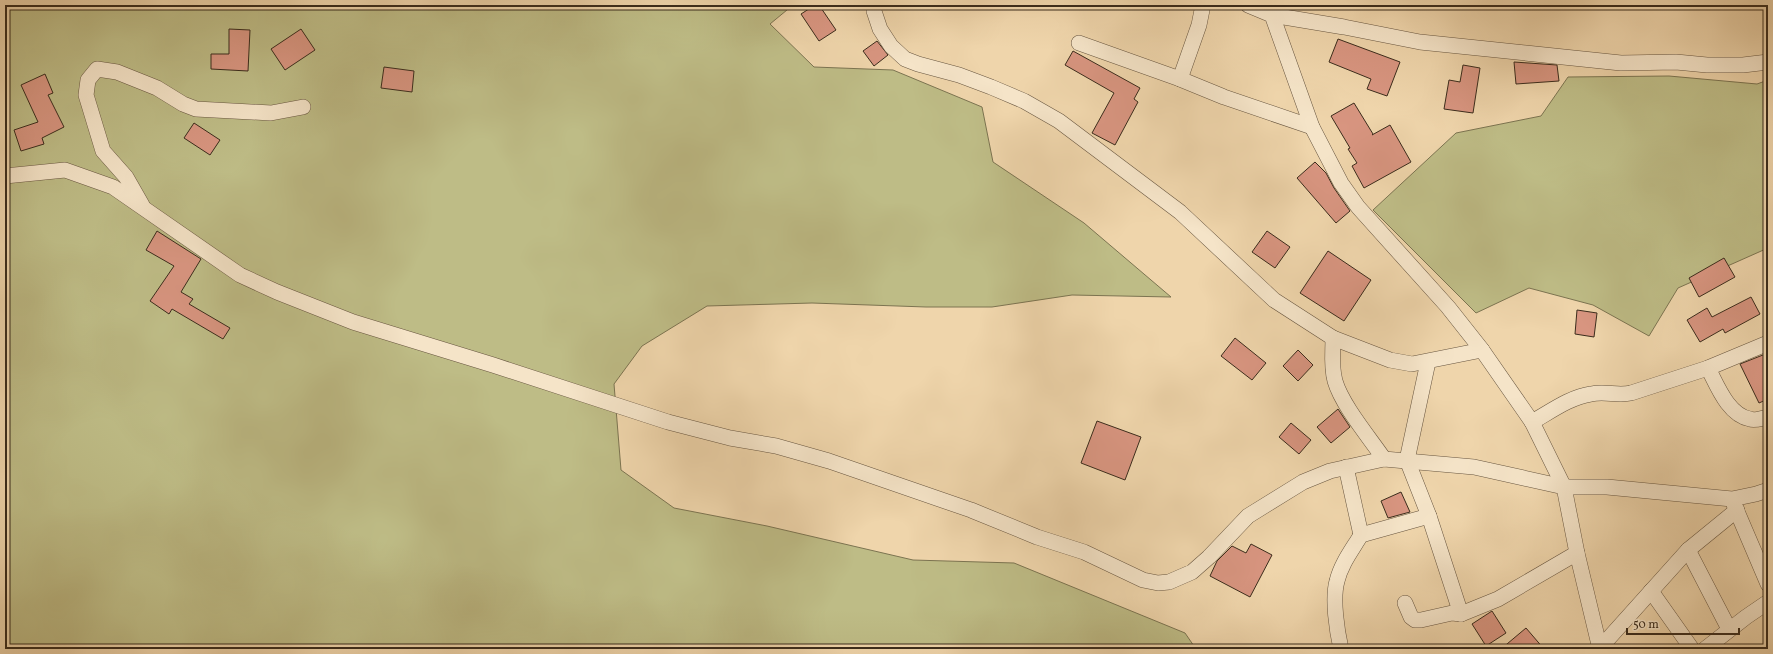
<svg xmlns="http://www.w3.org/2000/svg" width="1773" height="654" font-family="Vollkorn,serif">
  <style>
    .green { fill: #bebc86; stroke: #7c7451 }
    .building { fill: #d89580; stroke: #3b2c1c }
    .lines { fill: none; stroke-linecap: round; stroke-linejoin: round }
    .minor-casing { stroke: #685640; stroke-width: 16 }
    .minor { stroke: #f5e4c8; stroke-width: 15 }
  </style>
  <rect width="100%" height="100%" fill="#efd5ab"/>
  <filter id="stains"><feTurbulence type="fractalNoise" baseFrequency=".005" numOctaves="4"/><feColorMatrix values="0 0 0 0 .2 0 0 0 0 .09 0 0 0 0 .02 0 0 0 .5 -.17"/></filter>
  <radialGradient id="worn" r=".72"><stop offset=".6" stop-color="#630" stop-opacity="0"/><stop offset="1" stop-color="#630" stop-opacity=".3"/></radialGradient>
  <!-- green -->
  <g class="green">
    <polygon points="5,5 793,5 770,24 814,67 893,70 982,107 993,162 1084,223 1171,297 1072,295 992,307 926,307 812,303 707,306 642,346 614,384 621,470 674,508 767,526 913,560 1014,563 1185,633 1196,649 5,649"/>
    <polygon points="1669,76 1757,84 1768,80 1768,248 1678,288 1649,336 1593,305 1529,288 1476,313 1373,210 1456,133 1541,116 1568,77"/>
  </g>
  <!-- building -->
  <g class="building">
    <polygon points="815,5 819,5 836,30 819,41 801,14"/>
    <polygon points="229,29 250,30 248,71 211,69 211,54 229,54"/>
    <polygon points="301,29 315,50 285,70 271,49"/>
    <polygon points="1338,39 1400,62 1387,96 1367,89 1371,79 1329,62"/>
    <polygon points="877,41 888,55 874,66 863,51"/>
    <polygon points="1073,51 1140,88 1134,99 1138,102 1115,145 1092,133 1114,93 1065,65"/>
    <polygon points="1514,62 1557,65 1559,81 1516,84"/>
    <polygon points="1463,65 1480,68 1473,113 1444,109 1449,80 1460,82"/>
    <polygon points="384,67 414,71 412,92 381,88"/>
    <polygon points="45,74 53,93 48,95 64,127 42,138 44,144 21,151 14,130 38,122 21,85"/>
    <polygon points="1354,103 1373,134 1372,135 1390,125 1411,162 1364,188 1352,166 1357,163 1348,149 1350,148 1331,116"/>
    <polygon points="194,123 220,140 210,155 184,138"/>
    <polygon points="1315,162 1326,173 1334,188 1350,211 1336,223 1297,178"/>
    <polygon points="157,231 201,259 181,292 193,299 189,304 230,328 223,339 172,309 169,314 150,301 174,266 146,250"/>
    <polygon points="1267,231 1290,247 1275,268 1252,252"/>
    <polygon points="1328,251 1371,280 1344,321 1300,293"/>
    <polygon points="1724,258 1735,277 1699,297 1689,278"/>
    <polygon points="1751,297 1760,314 1725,333 1723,329 1700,342 1687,320 1707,308 1712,317"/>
    <polygon points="1577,310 1597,313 1594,337 1575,334"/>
    <polygon points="1235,338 1266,363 1252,380 1221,356"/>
    <polygon points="1298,350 1313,365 1298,381 1283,366"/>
    <polygon points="1768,353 1768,399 1759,403 1740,364"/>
    <polygon points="1338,409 1350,427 1331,443 1317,427"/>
    <polygon points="1097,421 1141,437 1125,480 1081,463"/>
    <polygon points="1291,423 1311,440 1299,454 1279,437"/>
    <polygon points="1401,492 1410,512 1388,518 1381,501"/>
    <polygon points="1251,544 1272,555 1250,597 1210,576 1217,561 1232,546 1246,553"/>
    <polygon points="1492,611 1506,633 1486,646 1472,624"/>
    <polygon points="1526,628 1544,649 1501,649"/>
  </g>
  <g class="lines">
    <!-- minor casing -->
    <g class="minor-casing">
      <g id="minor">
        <polyline points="874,5 874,11 880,29 891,46 905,59 918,64 959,75 991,87 1024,101 1059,121 1180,212 1274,300 1333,338 1390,360 1412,364 1482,350"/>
        <polyline points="1248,5 1272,15 1312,127 1341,183 1358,207 1448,307 1482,350 1532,422 1564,487 1577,553 1600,649"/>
        <polyline points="1272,15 1344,27 1420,42 1621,63 1676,62 1707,65 1743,65 1768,62"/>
        <polyline points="1079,43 1180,79 1224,97 1312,127"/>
        <polyline points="1180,79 1199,25 1203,5"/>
        <polyline points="5,176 65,170 113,187 240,275 277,292 353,322 493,365 668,422 730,438 776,446 829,461 971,510 1037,537 1084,552 1143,580 1158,583 1169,582 1192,572 1209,557 1248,516 1303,482 1330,471 1384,459 1474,467 1564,487 1607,487 1732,499 1756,494 1768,490"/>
        <polyline points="142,205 126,177 103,151 86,95 88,80 97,69 117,72 157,88 183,104 196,109 271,113 303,107"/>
        <path d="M1333,338C1333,352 1331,367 1335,381C1342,405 1369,437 1384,459"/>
        <polyline points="1428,362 1407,460 1429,516 1461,614"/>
        <path d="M1708,368C1717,385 1728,415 1750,419C1755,421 1762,418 1768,417"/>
        <path d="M1532,422C1550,412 1570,397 1591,394C1605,391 1618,396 1631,393L1708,368L1768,343"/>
        <polyline points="1346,467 1361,535"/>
        <polyline points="1733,502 1768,584"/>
        <polyline points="1688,550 1729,629"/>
        <polyline points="1651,591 1692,649"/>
        <polyline points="1405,603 1411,617 1415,620 1421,620 1452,613 1461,614 1498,599 1577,553"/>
        <polyline points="1600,648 1688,550 1737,510"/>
        <path d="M1341,649C1337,631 1332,599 1337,581C1341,564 1352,550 1361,535L1429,516"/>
        <polyline points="1705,649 1746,617 1768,602"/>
      </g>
    </g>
    <!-- minor -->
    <use href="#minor" class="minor"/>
  </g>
  <!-- margin -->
  <rect width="1773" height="654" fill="none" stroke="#efd5ab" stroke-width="20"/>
  <rect x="6" y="6" width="1761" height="642" fill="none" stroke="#3b2c1c" stroke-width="2"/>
  <rect x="10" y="10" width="1753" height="634" fill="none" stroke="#3b2c1c"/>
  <!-- scale -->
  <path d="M1627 628v6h112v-6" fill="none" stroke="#3b2c1c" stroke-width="2"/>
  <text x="1633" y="628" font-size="12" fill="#3b2c1c" stroke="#f5e4c8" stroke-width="3" paint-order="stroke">50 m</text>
  <rect width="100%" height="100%" filter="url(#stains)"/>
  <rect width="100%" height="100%" fill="url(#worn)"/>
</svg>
